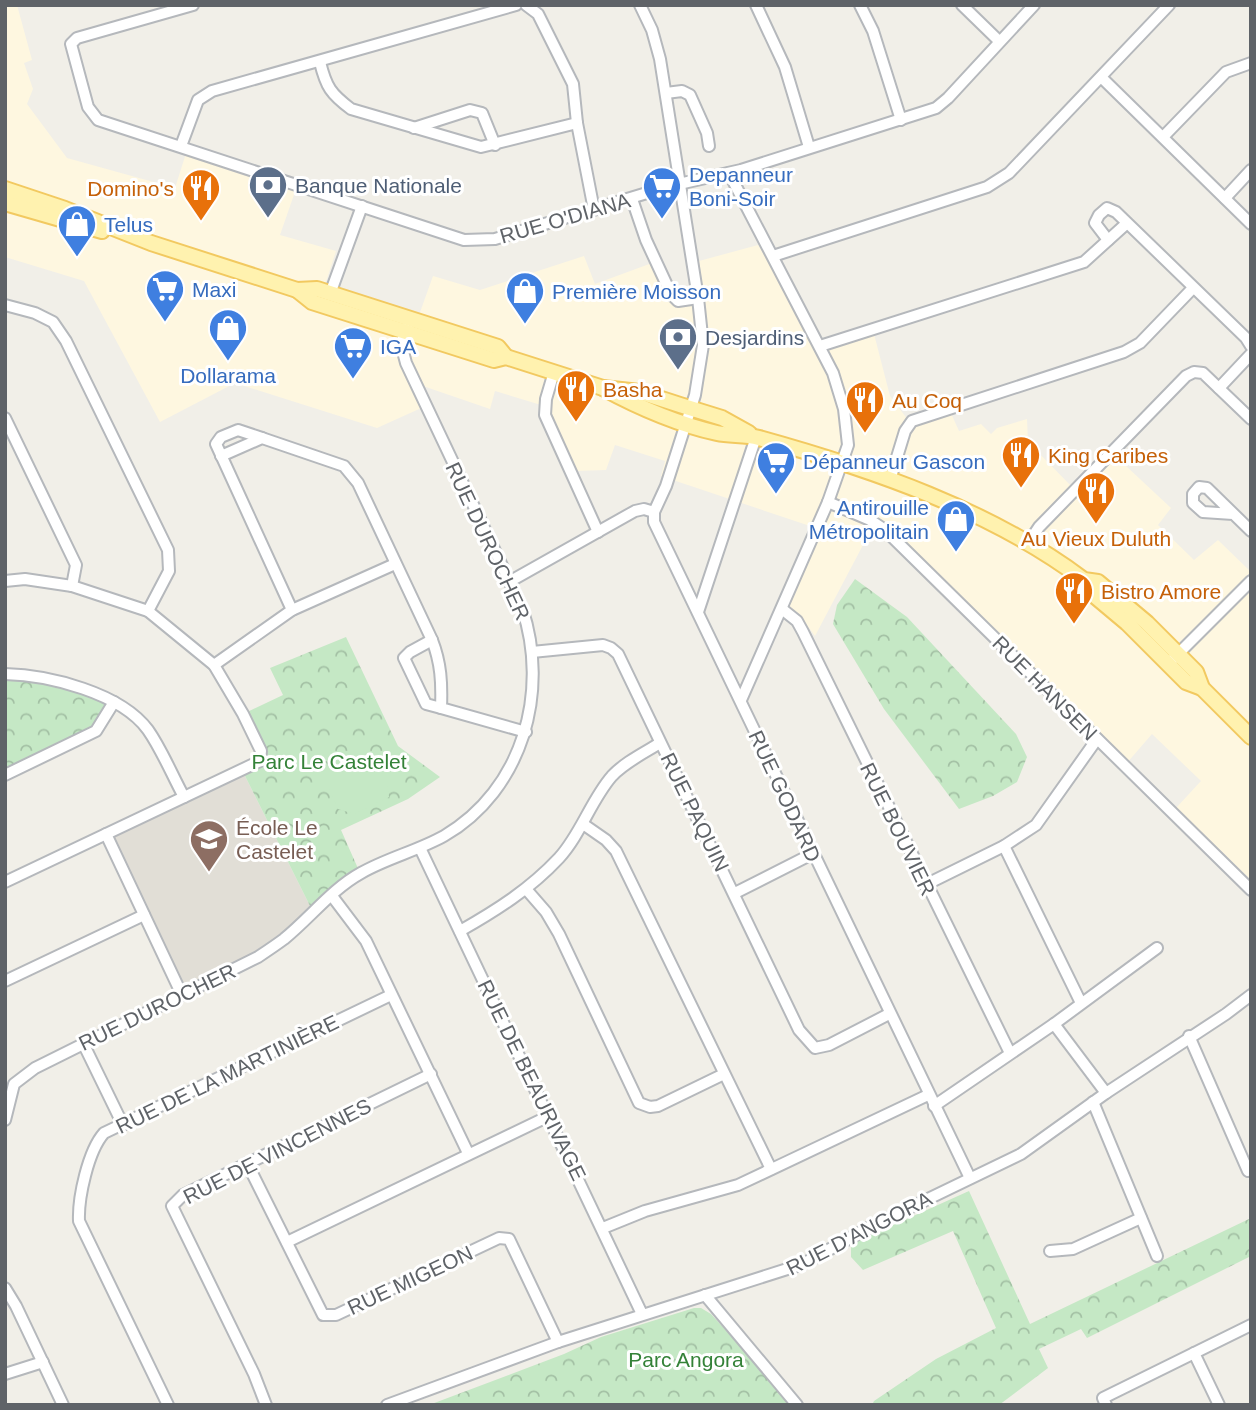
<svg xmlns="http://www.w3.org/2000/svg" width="1256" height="1410" font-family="Helvetica,sans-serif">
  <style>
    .commercial { fill: #fef7e0 }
    .education { fill: #e1ded6 }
    .forest { fill: url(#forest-crowns) }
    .pitch { fill: #c5e8c5 }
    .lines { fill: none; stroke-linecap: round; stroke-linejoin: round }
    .minor-casing { stroke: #b5b8bc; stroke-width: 14 }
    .major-casing { stroke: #f2c960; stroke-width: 18 }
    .minor { stroke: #fff; stroke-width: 10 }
    .major { stroke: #fff2af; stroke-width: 14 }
    .labels { text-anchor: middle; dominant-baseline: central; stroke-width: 6; stroke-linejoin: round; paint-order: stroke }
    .shop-label { font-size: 21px; fill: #366cbe; stroke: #fff; text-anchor: start }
    .service-label { font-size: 21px; fill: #4e5e75; stroke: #fff; text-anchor: start }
    .food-label { font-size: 21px; fill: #c56008; stroke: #fff; text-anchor: start }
    .street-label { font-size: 21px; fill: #5f6368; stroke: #fff }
    .park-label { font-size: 21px; fill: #348238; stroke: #fff }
    .education-label { font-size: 21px; fill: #785e54; stroke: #fff; text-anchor: start }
  </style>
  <defs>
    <pattern id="forest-crowns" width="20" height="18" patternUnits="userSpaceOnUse" patternTransform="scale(1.75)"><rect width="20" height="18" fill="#c5e8c5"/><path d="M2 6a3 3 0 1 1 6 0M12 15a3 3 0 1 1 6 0" fill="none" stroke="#a3c0a4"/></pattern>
  </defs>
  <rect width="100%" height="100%" fill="#f1efe8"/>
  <!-- commercial -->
  <polygon class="commercial" points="5,5 17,5 32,60 24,63 33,89 27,104 67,158 175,188 188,147 297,186 280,235 336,251 325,285 419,315 433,276 480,290 584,256 595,284 652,263 675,304 705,302 699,261 758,245 820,345 873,330 890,396 911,424 950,411 959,431 981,424 991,434 997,428 1027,419 1028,442 1076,491 1111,452 1171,508 1158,525 1194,560 1218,540 1251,572 1241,582 1251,592 1251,880 1176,808 1201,781 1152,734 1126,764 884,537 872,528 815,636 801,617 786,605 822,530 661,476 665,461 615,445 606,470 575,471 549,417 551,408 495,391 490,409 420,385 428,405 377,428 235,383 160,422 84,281 5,257"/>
  <!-- education -->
  <polygon class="education" points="242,770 313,912 284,939 182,995 106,834"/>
  <!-- forest -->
  <g class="forest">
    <polygon points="855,579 907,617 1016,734 1027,757 1017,782 993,796 959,809 884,709 833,624 837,605"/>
    <polygon points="346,637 398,746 440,777 408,799 341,830 360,873 313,912 242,770 260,761 243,714 283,695 270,668"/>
    <polygon points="5,678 42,680 111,703 96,731 5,775"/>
    <polygon points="969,1191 1030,1324 1251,1218 1251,1256 1087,1338 1081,1329 1039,1349 1048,1368 999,1405 872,1405 874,1401 936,1359 996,1328 953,1231 863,1270 851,1257 851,1244"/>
    <polygon points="694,1308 701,1308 711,1314 794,1405 429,1405 564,1354 601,1337"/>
  </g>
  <!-- pitch -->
  <path class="pitch" d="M340,761C367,761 387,765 389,797L354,814L338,809L322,772Z"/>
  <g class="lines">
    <!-- minor casing -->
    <g class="minor-casing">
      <g id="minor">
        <polyline points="193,5 77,38 71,44 88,107 98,120 464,240 495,239 670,186 741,170 936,108 948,98 1034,5"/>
        <polyline points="526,5 538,14 573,84 577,123 594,210"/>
        <polyline points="640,5 652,30 660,59 698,298 703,345 695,395 666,486 654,512 654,522 970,1178"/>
        <polyline points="756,5 785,67 809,147"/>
        <polyline points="860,5 873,31 901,120"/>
        <polyline points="962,5 999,41"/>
        <path d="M320,62C326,87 331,94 351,109L481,147L577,123"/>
        <polyline points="1102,78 1251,224"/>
        <polyline points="666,93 682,91 690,95 707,133 709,146"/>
        <polyline points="414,128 470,110 482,113 495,145"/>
        <polyline points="1163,137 1226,72 1251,63"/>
        <polyline points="181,146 198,100 212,91 516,5"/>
        <polyline points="729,173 833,373 844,409 848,445 828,502 741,700"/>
        <polyline points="1225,198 1251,170"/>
        <polyline points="632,199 646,240 671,294 678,301 698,298"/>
        <polyline points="1108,240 1095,223 1099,215 1107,208 1116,212 1246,338 1251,346"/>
        <polyline points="773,256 987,187 1009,173 1169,5"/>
        <polyline points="330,294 362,206"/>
        <polyline points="5,305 35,313 53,322 66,341 168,550 169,571 148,611"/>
        <polyline points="820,346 1084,262 1126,224"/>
        <polyline points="554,372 546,399 545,415 598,532"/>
        <polyline points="1219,388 1251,354"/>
        <polyline points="5,418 76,565 72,586"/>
        <polyline points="262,438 238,430 221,437 216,444 292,610"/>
        <path d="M221,456L262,438L344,466L358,483L432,640C441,663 442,683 441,708L526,732"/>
        <polyline points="890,480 905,431 912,421 1124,352 1140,343 1193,288"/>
        <polyline points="828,502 870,520 885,530 1251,890"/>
        <polyline points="1233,514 1203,512 1193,503 1193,494 1199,487 1207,488 1251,531"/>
        <polyline points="1029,542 1039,527 1186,376 1194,372 1203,373 1251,419"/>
        <polyline points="5,581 25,579 72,586 148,611 214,665 243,714 261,751 260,761 5,882"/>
        <polyline points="509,582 635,511 644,509 654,512"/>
        <polyline points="782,609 797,621 803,632 1010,1053"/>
        <polyline points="698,612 756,437"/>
        <polyline points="432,640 410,652 404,658 426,704 441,708"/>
        <polyline points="532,652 603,645 611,648 618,654 799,1030 815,1048 829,1045 889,1014"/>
        <polyline points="1173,659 1251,581"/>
        <polyline points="214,665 292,610 395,564"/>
        <path d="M5,674C49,675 121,693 148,730C162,750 172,775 184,797"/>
        <polyline points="5,775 96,731 114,702"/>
        <polyline points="583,824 606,840 616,851 771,1169"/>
        <polyline points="106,834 182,995"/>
        <polyline points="1004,846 1081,1003"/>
        <polyline points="420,848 642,1314"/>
        <polyline points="925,885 1004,846 1036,825 1097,739"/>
        <polyline points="526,889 546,912 559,934 639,1103 650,1107 658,1106 724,1074"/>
        <polyline points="735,893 812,854"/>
        <polyline points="332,896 366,941 468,1153"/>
        <path d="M460,931C497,910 530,889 559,858C581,834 591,800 612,776C625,762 644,753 660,743"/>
        <polyline points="5,981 144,915"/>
        <polyline points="1054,1024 1106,1093"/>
        <polyline points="1189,1036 1248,1171"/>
        <polyline points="83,1043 123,1125"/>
        <polyline points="1093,1102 1157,1256"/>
        <polyline points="934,1106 1054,1024 1157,948"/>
        <path d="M5,1120L14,1084L35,1068L258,957C267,951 276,945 284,939C310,918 332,889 361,873C387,858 417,851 444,836C523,790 550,691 522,608L406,363L401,344L407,326"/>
        <polyline points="247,1163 323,1315 336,1315 499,1238 509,1239 558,1342"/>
        <polyline points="603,1228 645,1211 738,1185 928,1095"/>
        <polyline points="287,1242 549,1116"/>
        <polyline points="1050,1251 1073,1249 1141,1218"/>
        <polyline points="5,1288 16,1306 63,1405"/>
        <polyline points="705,1295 797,1405"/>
        <polyline points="1194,1353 1219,1405"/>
        <polyline points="5,1374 43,1362"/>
        <path d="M168,1405L79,1221C78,1198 88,1151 104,1133L391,995"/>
        <polyline points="266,1405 254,1374 172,1206 183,1195 431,1074"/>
        <polyline points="387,1405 558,1342 803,1264 870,1227 1021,1154 1106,1093 1226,1014 1251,995"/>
        <polyline points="1106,1405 1103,1398 1251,1325"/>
      </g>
    </g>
    <!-- major casing -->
    <g class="major-casing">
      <g id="major">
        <polyline points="5,189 65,209 151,243 297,290 317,289 498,347 506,357"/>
        <polyline points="5,203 102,231"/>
        <polyline points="297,290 312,302 494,360 506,357 603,388 640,392 680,405 722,418 749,433"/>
        <path d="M603,388C638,407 677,424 717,433C730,436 745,434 759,438C871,469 991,510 1084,580L1098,582L1147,623L1196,672L1202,688L1251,737"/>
        <polyline points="1084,580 1090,592 1127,623 1186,682 1202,688"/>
      </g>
    </g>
    <!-- minor -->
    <use href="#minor" class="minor"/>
    <!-- major -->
    <use href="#major" class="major"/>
  </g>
  <!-- icons -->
  <defs>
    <g id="bank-pin" transform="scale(2.0125)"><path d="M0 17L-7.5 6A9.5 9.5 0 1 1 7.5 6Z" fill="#5c6f8a" stroke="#fff"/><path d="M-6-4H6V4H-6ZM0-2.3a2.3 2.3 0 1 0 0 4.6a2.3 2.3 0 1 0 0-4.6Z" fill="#fff"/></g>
    <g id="supermarket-pin" transform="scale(2.0125)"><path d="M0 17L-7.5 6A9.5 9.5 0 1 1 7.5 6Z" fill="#3f7fe0" stroke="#fff"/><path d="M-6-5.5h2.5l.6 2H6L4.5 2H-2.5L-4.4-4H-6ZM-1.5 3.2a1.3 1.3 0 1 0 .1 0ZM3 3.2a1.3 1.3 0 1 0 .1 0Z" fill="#fff"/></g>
    <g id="restaurant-pin" transform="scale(2.0125)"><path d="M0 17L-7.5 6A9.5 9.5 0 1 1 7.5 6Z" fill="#e8710a" stroke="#fff"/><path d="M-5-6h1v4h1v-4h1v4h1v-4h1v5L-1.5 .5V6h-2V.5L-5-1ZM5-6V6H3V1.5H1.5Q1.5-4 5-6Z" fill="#fff"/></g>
    <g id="shop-pin" transform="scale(2.0125)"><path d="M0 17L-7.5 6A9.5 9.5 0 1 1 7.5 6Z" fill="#3f7fe0" stroke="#fff"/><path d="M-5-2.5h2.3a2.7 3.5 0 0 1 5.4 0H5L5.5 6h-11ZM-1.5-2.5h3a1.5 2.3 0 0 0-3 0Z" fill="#fff"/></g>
    <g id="school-pin" transform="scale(2.0125)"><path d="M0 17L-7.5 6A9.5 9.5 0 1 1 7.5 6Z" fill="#8d6e63" stroke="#fff"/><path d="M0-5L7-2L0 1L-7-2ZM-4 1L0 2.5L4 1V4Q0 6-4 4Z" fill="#fff"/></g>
  </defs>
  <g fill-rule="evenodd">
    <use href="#bank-pin" x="268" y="185"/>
    <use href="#supermarket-pin" x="662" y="186"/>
    <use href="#restaurant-pin" x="201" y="188"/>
    <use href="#shop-pin" x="77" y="224"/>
    <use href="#supermarket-pin" x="165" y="289"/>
    <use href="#shop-pin" x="525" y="291"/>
    <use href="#shop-pin" x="228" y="328"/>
    <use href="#bank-pin" x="678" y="337"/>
    <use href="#supermarket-pin" x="353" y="346"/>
    <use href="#restaurant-pin" x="576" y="389"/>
    <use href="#restaurant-pin" x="865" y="400"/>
    <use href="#restaurant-pin" x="1021" y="455"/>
    <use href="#supermarket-pin" x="776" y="461"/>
    <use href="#restaurant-pin" x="1096" y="491"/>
    <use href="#shop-pin" x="956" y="519"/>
    <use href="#restaurant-pin" x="1074" y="591"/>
    <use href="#school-pin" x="209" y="839"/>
  </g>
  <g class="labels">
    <!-- shop labels -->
    <g class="shop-label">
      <text x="689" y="174">Depanneur<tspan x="689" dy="24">Boni-Soir</tspan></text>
      <text x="104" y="224">Telus</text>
      <text x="192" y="289">Maxi</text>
      <text x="552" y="291">Première Moisson</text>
      <text x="380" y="346">IGA</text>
      <text x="228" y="375" text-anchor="middle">Dollarama</text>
      <text x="803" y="461">Dépanneur Gascon</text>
      <text x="929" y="507" text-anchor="end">Antirouille<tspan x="929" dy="24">Métropolitain</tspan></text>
    </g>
    <!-- service labels -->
    <g class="service-label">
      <text x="295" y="185">Banque Nationale</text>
      <text x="705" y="337">Desjardins</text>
    </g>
    <!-- food labels -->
    <g class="food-label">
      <text x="174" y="188" text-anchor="end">Domino's</text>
      <text x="603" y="389">Basha</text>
      <text x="892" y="400">Au Coq</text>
      <text x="1048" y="455">King Caribes</text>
      <text x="1096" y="538" text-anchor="middle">Au Vieux Duluth</text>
      <text x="1101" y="591">Bistro Amore</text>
    </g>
    <!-- street labels -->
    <g class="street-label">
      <text transform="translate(565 218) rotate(-16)">RUE O'DIANA</text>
      <text transform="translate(488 541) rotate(65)">RUE DUROCHER</text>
      <text transform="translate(1045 688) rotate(45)">RUE HANSEN</text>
      <text transform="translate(785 796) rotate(65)">RUE GODARD</text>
      <text transform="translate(695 812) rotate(64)">RUE PAQUIN</text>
      <text transform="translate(898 829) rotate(64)">RUE BOUVIER</text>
      <text transform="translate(157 1007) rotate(-26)">RUE DUROCHER</text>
      <text transform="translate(227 1074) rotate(-26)">RUE DE LA MARTINIÈRE</text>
      <text transform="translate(532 1080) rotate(64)">RUE DE BEAURIVAGE</text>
      <text transform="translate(277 1151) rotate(-27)">RUE DE VINCENNES</text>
      <text transform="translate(859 1233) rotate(-27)">RUE D'ANGORA</text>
      <text transform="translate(410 1280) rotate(-25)">RUE MIGEON</text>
    </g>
    <!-- park labels -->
    <g class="park-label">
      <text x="329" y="761">Parc Le Castelet</text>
      <text x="686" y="1359">Parc Angora</text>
    </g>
    <!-- education labels -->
    <g class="education-label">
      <text x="236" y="827">École Le<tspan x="236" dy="24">Castelet</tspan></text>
    </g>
  </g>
  <!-- border -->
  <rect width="1256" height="1410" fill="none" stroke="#5f6368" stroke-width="14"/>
</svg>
